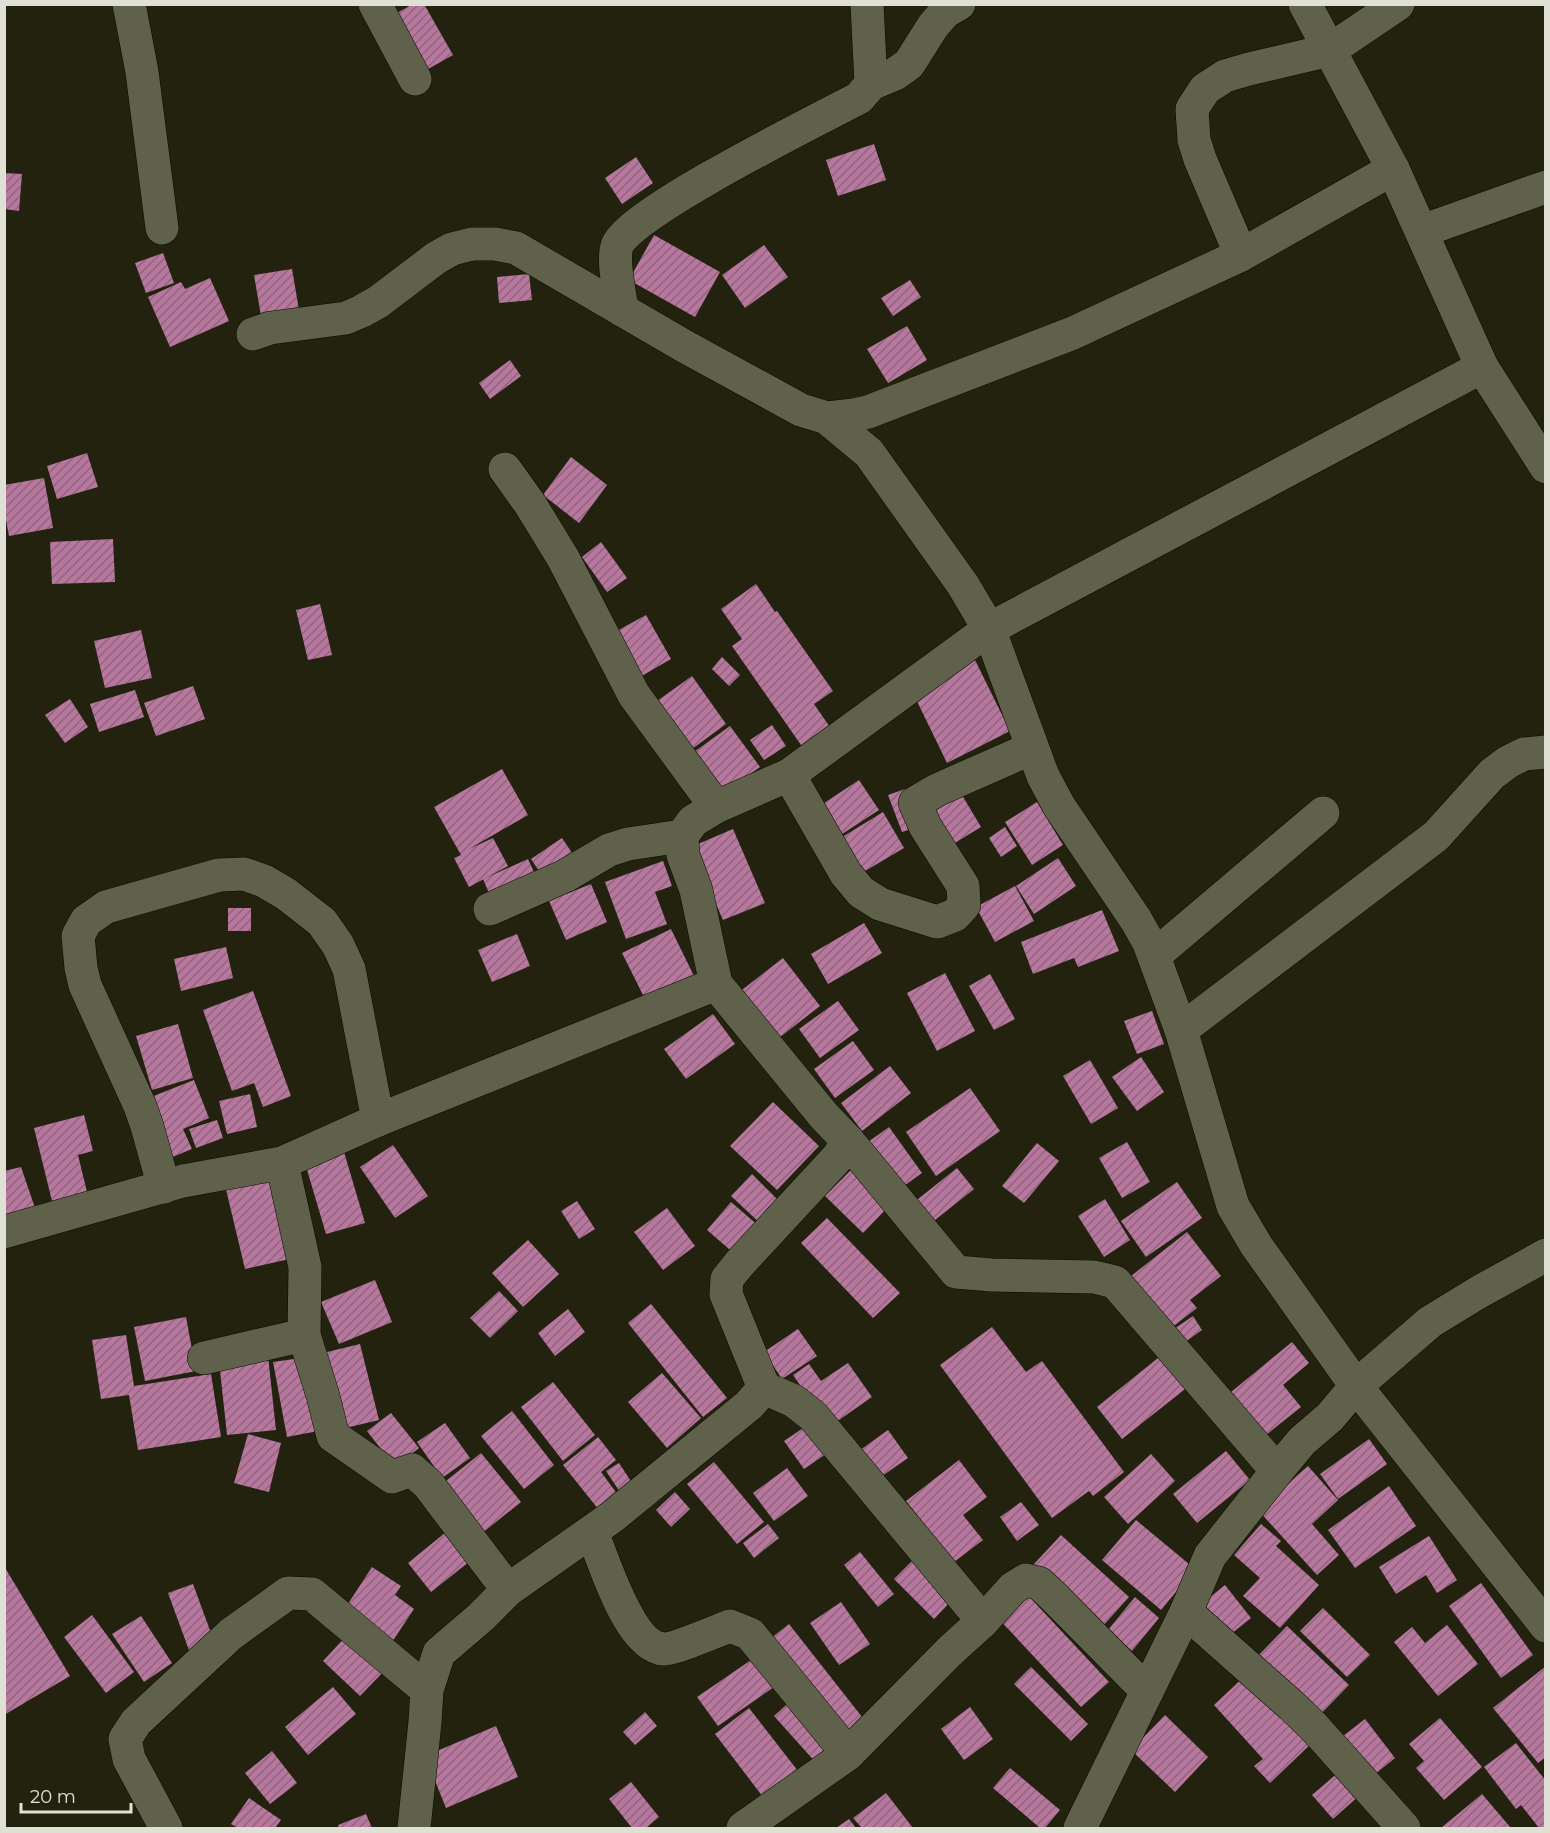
<svg xmlns="http://www.w3.org/2000/svg" width="1550" height="1833" font-family="Montserrat,sans-serif">
  <style>
    .building { fill: url(#building-hatch) }
    .lines { fill: none; stroke-linecap: round; stroke-linejoin: round }
    .minor-casing { stroke: #0b0b00; stroke-width: 34 }
    .minor { stroke: #5f614b; stroke-width: 33 }
  </style>
  <defs>
    <pattern id="building-hatch" width="6" height="6" patternUnits="userSpaceOnUse" patternTransform="scale(1.5)"><rect width="6" height="6" fill="#b7779e"/><path d="M-1 1l2-2M0 6l6-6M5 7l2-2" fill="none" stroke="#8e657d"/></pattern>
  </defs>
  <rect width="100%" height="100%" fill="#22220f"/>
  <!-- building -->
  <g class="building">
    <polygon points="413,4 424,4 453,55 421,73 390,17"/>
    <polygon points="874,144 886,180 838,196 826,160"/>
    <polygon points="636,157 653,183 622,204 605,178"/>
    <polygon points="4,173 22,174 19,211 4,209"/>
    <polygon points="654,235 720,272 695,317 629,280"/>
    <polygon points="764,245 788,277 745,308 722,275"/>
    <polygon points="163,253 174,283 146,293 135,263"/>
    <polygon points="292,269 299,310 261,316 254,275"/>
    <polygon points="529,274 532,300 499,303 497,277"/>
    <polygon points="210,278 229,321 170,347 148,297 181,282 185,289"/>
    <polygon points="910,280 921,297 893,316 881,298"/>
    <polygon points="907,326 927,360 888,383 867,349"/>
    <polygon points="510,360 521,376 490,399 479,383"/>
    <polygon points="87,453 98,487 57,499 47,466"/>
    <polygon points="571,457 607,485 579,523 543,495"/>
    <polygon points="44,478 53,528 9,536 4,509 4,485"/>
    <polygon points="113,539 115,582 52,584 50,542"/>
    <polygon points="601,542 627,578 607,592 582,557"/>
    <polygon points="756,584 775,612 777,611 833,691 814,704 836,736 808,755 732,646 742,639 721,609"/>
    <polygon points="320,604 332,655 308,660 296,610"/>
    <polygon points="646,615 671,659 640,677 615,632"/>
    <polygon points="141,630 152,678 105,688 94,641"/>
    <polygon points="722,657 740,675 729,686 712,669"/>
    <polygon points="975,660 1010,731 947,763 912,691"/>
    <polygon points="692,676 726,724 688,752 653,704"/>
    <polygon points="193,686 205,719 156,736 144,703"/>
    <polygon points="135,690 144,717 99,732 90,704"/>
    <polygon points="70,699 88,727 65,743 45,715"/>
    <polygon points="772,725 786,746 764,760 750,740"/>
    <polygon points="730,726 760,767 723,793 694,752"/>
    <polygon points="502,769 528,815 469,849 493,838 508,866 469,887 454,858 461,855 434,807"/>
    <polygon points="859,780 879,810 836,838 815,809"/>
    <polygon points="956,785 981,827 945,849 920,806"/>
    <polygon points="905,789 919,827 902,832 888,795"/>
    <polygon points="1037,802 1063,845 1032,865 1005,822"/>
    <polygon points="883,812 904,848 860,874 839,839"/>
    <polygon points="1005,827 1017,846 1001,857 989,838"/>
    <polygon points="733,829 765,903 723,920 691,847"/>
    <polygon points="562,838 578,862 547,883 531,859"/>
    <polygon points="1058,858 1076,886 1034,914 1016,886"/>
    <polygon points="528,859 540,885 494,905 483,879"/>
    <polygon points="663,861 672,886 655,892 667,924 626,939 605,882"/>
    <polygon points="561,880 566,894 591,884 607,922 566,940 543,887"/>
    <polygon points="1015,886 1034,921 995,942 976,907"/>
    <rect x="228" y="908" width="23" height="23"/>
    <polygon points="1102,910 1119,951 1078,967 1074,958 1033,974 1021,942"/>
    <polygon points="864,923 882,953 828,984 811,954"/>
    <polygon points="671,929 696,980 648,1005 622,953"/>
    <polygon points="517,934 530,966 492,982 478,950"/>
    <polygon points="226,947 233,978 181,991 174,959"/>
    <polygon points="783,958 820,1006 775,1041 738,993"/>
    <polygon points="945,973 975,1031 937,1051 907,993"/>
    <polygon points="990,974 1015,1019 994,1030 969,986"/>
    <polygon points="253,991 291,1096 263,1107 254,1083 232,1091 203,1010"/>
    <polygon points="838,1001 859,1030 820,1058 799,1029"/>
    <polygon points="1152,1011 1164,1044 1137,1054 1124,1021"/>
    <polygon points="713,1014 735,1044 686,1079 664,1049"/>
    <polygon points="178,1024 193,1078 152,1090 136,1036"/>
    <polygon points="853,1041 874,1070 835,1098 814,1069"/>
    <polygon points="1141,1057 1164,1092 1137,1111 1112,1077"/>
    <polygon points="1090,1060 1118,1108 1091,1124 1063,1076"/>
    <polygon points="890,1066 911,1093 862,1131 841,1103"/>
    <polygon points="194,1080 209,1118 183,1129 192,1149 170,1158 146,1099"/>
    <polygon points="970,1088 1000,1131 936,1176 906,1132"/>
    <polygon points="250,1094 257,1127 227,1134 219,1101"/>
    <polygon points="773,1102 819,1146 777,1190 730,1146"/>
    <polygon points="84,1115 93,1151 78,1155 87,1192 52,1201 34,1128"/>
    <polygon points="217,1120 223,1138 196,1148 189,1129"/>
    <polygon points="889,1127 922,1173 901,1188 868,1142"/>
    <polygon points="1127,1142 1150,1182 1122,1198 1099,1158"/>
    <polygon points="1037,1143 1059,1161 1024,1203 1002,1186"/>
    <polygon points="393,1145 428,1196 395,1218 360,1167"/>
    <polygon points="344,1152 365,1223 326,1234 305,1163"/>
    <polygon points="21,1167 35,1208 4,1217 4,1171"/>
    <polygon points="853,1168 891,1204 863,1233 825,1196"/>
    <polygon points="957,1168 974,1189 925,1228 908,1207"/>
    <polygon points="274,1169 294,1258 245,1269 224,1181"/>
    <polygon points="752,1174 782,1204 762,1225 731,1196"/>
    <polygon points="1177,1182 1202,1218 1146,1257 1121,1221"/>
    <polygon points="1105,1199 1130,1240 1104,1257 1078,1216"/>
    <polygon points="577,1201 595,1229 579,1239 561,1211"/>
    <polygon points="731,1202 760,1227 736,1255 707,1230"/>
    <polygon points="667,1208 695,1246 663,1270 634,1232"/>
    <polygon points="827,1218 900,1293 873,1318 801,1243"/>
    <polygon points="1187,1232 1221,1276 1190,1300 1197,1308 1166,1332 1126,1280"/>
    <polygon points="528,1240 559,1274 523,1307 492,1273"/>
    <polygon points="375,1280 392,1322 339,1344 321,1302"/>
    <polygon points="499,1291 518,1311 490,1338 470,1318"/>
    <polygon points="651,1304 727,1398 703,1417 628,1323"/>
    <polygon points="568,1309 585,1332 555,1356 538,1333"/>
    <polygon points="1193,1316 1202,1330 1181,1345 1171,1331"/>
    <polygon points="186,1317 196,1371 145,1381 134,1327"/>
    <polygon points="992,1327 1026,1372 1042,1361 1124,1472 1093,1496 1089,1491 1052,1518 940,1365"/>
    <polygon points="798,1329 817,1356 782,1379 764,1352"/>
    <polygon points="126,1335 134,1386 211,1374 221,1437 138,1450 129,1395 101,1399 92,1340"/>
    <polygon points="1292,1342 1309,1363 1283,1385 1301,1407 1266,1435 1231,1392"/>
    <polygon points="360,1344 379,1420 337,1430 319,1354"/>
    <polygon points="1163,1354 1189,1386 1122,1439 1097,1407"/>
    <polygon points="268,1356 276,1430 227,1435 219,1361"/>
    <polygon points="301,1358 318,1431 287,1437 273,1362"/>
    <polygon points="848,1363 872,1397 829,1427 793,1375 809,1364 821,1381"/>
    <polygon points="662,1373 701,1418 667,1448 628,1402"/>
    <polygon points="553,1382 595,1435 563,1461 521,1407"/>
    <polygon points="512,1411 554,1465 524,1489 481,1436"/>
    <polygon points="391,1413 419,1448 395,1467 367,1431"/>
    <polygon points="445,1423 470,1458 442,1478 417,1442"/>
    <polygon points="809,1424 829,1452 804,1469 784,1441"/>
    <polygon points="888,1430 908,1458 875,1481 856,1453"/>
    <polygon points="248,1434 281,1443 269,1492 234,1483"/>
    <polygon points="598,1437 616,1460 601,1472 618,1495 599,1510 563,1465"/>
    <polygon points="1369,1439 1387,1464 1338,1499 1320,1474"/>
    <polygon points="1226,1451 1250,1480 1197,1523 1173,1494"/>
    <polygon points="481,1453 521,1502 476,1538 436,1489"/>
    <polygon points="1151,1454 1175,1481 1128,1524 1104,1497"/>
    <polygon points="959,1460 987,1497 963,1515 983,1540 954,1562 906,1501"/>
    <polygon points="714,1462 764,1522 737,1544 687,1484"/>
    <polygon points="619,1463 634,1486 622,1495 606,1471"/>
    <polygon points="1308,1466 1338,1500 1312,1524 1339,1555 1317,1575 1258,1510"/>
    <polygon points="787,1468 808,1496 774,1521 753,1493"/>
    <polygon points="1389,1486 1416,1526 1355,1568 1328,1530"/>
    <polygon points="675,1492 690,1509 671,1527 656,1510"/>
    <polygon points="1021,1502 1039,1525 1017,1541 1000,1517"/>
    <polygon points="1136,1520 1195,1569 1161,1610 1102,1560"/>
    <polygon points="768,1524 779,1538 754,1558 743,1543"/>
    <polygon points="1261,1524 1281,1541 1276,1546 1319,1585 1280,1628 1243,1596 1260,1578 1234,1555"/>
    <polygon points="451,1528 474,1558 431,1592 408,1563"/>
    <polygon points="1061,1535 1129,1597 1103,1626 1034,1564"/>
    <polygon points="1429,1536 1457,1580 1437,1593 1426,1575 1396,1594 1379,1567"/>
    <polygon points="860,1552 894,1594 878,1607 844,1565"/>
    <polygon points="913,1560 953,1599 934,1619 894,1579"/>
    <polygon points="4,1566 70,1676 4,1715"/>
    <polygon points="372,1567 401,1586 395,1595 414,1609 390,1645 342,1613"/>
    <polygon points="1481,1583 1533,1655 1501,1678 1449,1606"/>
    <polygon points="193,1584 215,1644 190,1653 168,1593"/>
    <polygon points="1225,1585 1251,1618 1226,1638 1200,1605"/>
    <polygon points="1023,1590 1109,1682 1081,1707 996,1616"/>
    <polygon points="1135,1597 1159,1618 1132,1651 1108,1630"/>
    <polygon points="841,1602 870,1644 839,1665 810,1623"/>
    <polygon points="1323,1608 1370,1655 1347,1677 1300,1631"/>
    <polygon points="92,1615 134,1672 106,1693 64,1637"/>
    <polygon points="141,1616 172,1663 144,1682 112,1634"/>
    <polygon points="789,1624 866,1722 843,1740 766,1642"/>
    <polygon points="1447,1625 1478,1664 1438,1696 1394,1642 1412,1627 1425,1643"/>
    <polygon points="1287,1626 1349,1685 1315,1720 1254,1660"/>
    <polygon points="351,1631 388,1667 360,1696 323,1661"/>
    <polygon points="754,1658 774,1687 718,1726 697,1697"/>
    <polygon points="1546,1666 1546,1757 1538,1763 1493,1708"/>
    <polygon points="1031,1667 1088,1724 1071,1741 1014,1684"/>
    <polygon points="1248,1673 1313,1742 1270,1783 1254,1766 1263,1759 1214,1705"/>
    <polygon points="333,1687 356,1714 308,1755 285,1727"/>
    <polygon points="794,1698 838,1748 818,1765 774,1716"/>
    <polygon points="970,1707 993,1739 964,1760 941,1729"/>
    <polygon points="749,1708 798,1771 763,1797 715,1734"/>
    <polygon points="645,1712 657,1726 635,1745 623,1732"/>
    <polygon points="1165,1715 1208,1757 1175,1792 1131,1750"/>
    <polygon points="1440,1718 1482,1767 1444,1800 1416,1768 1424,1761 1409,1744"/>
    <polygon points="1365,1719 1395,1758 1369,1779 1338,1740"/>
    <polygon points="496,1726 518,1777 446,1808 425,1756"/>
    <polygon points="1516,1743 1546,1781 1546,1828 1539,1828 1521,1805 1516,1809 1484,1767"/>
    <polygon points="272,1751 297,1783 270,1804 245,1773"/>
    <polygon points="1010,1768 1060,1810 1045,1828 1040,1828 993,1788"/>
    <polygon points="1340,1771 1361,1794 1333,1819 1312,1795"/>
    <polygon points="631,1782 659,1817 646,1828 632,1828 609,1799"/>
    <polygon points="886,1793 913,1828 862,1828 853,1818"/>
    <polygon points="1482,1794 1511,1828 1441,1828"/>
    <polygon points="249,1798 281,1820 275,1828 238,1828 231,1824"/>
    <polygon points="366,1814 372,1828 339,1828 338,1825"/>
    <polygon points="849,1819 856,1828 836,1828"/>
  </g>
  <g class="lines">
    <!-- minor casing -->
    <g class="minor-casing">
      <g id="minor">
        <polyline points="129,4 142,72 162,228"/>
        <polyline points="375,4 415,79"/>
        <polyline points="1305,4 1393,169 1482,367 1546,467"/>
        <polyline points="871,84 895,74 909,64 933,26 945,12 959,4"/>
        <polyline points="1422,231 1546,187"/>
        <polyline points="1241,255 1200,159 1194,140 1192,109 1205,89 1225,76 1249,69 1330,50 1398,4"/>
        <path d="M622,310C620,292 612,262 617,246C627,214 821,118 859,98L871,84L867,4"/>
        <polyline points="253,334 270,328 346,318 362,311 378,302 436,258 452,249 472,244 495,244 516,248 684,346 801,410 827,418 854,415 868,412 1073,333 1241,255 1393,169"/>
        <polyline points="827,418 869,453 963,585 989,629 1043,776 1059,806 1136,920 1149,943 1181,1030 1233,1206 1256,1245 1356,1386 1546,1626"/>
        <polyline points="505,469 530,504 563,558 634,695 716,807"/>
        <polyline points="789,775 846,874 861,892 880,904 937,922 955,915 964,905 963,886 925,826 915,803 937,790 1032,748"/>
        <polyline points="490,909 565,876 609,850 628,844 682,836"/>
        <polyline points="1154,956 1323,813"/>
        <polyline points="1181,1030 1436,836 1492,774 1508,762 1524,754 1546,752"/>
        <polyline points="848,1141 956,1272 992,1275 1094,1277 1115,1282 1277,1471"/>
        <polyline points="282,1163 305,1267 304,1335 323,1396 333,1436 392,1477 412,1470 428,1484 508,1590"/>
        <polyline points="164,1187 147,1126 140,1106 85,985 81,968 78,936 86,921 106,907 219,875 244,874 264,881 286,894 322,922 338,945 349,969 378,1120"/>
        <polyline points="4,1232 183,1181 282,1163 378,1120 716,984"/>
        <polyline points="204,1358 304,1335"/>
        <polyline points="764,1388 794,1401 813,1416 983,1621"/>
        <path d="M592,1532C604,1561 629,1647 664,1649C675,1649 717,1631 730,1626L750,1634L848,1754"/>
        <polyline points="1186,1612 1292,1706 1314,1727 1404,1828"/>
        <polyline points="166,1828 129,1759 125,1739 136,1722 231,1634 288,1593 312,1594 427,1690"/>
        <polyline points="414,1828 425,1722 427,1690 439,1653 481,1617 508,1590 612,1517 749,1405 764,1388 726,1294 727,1279 739,1264 838,1157 848,1141 824,1116 716,984 696,890 683,855 682,836 693,821 716,807 789,775 989,629 1482,367"/>
        <polyline points="743,1828 848,1754 949,1652 983,1621 1013,1588 1026,1580 1039,1583 1053,1596 1147,1691"/>
        <polyline points="1080,1828 1186,1612 1210,1556 1277,1471 1302,1441 1330,1417 1356,1386 1430,1322 1479,1292 1546,1255"/>
      </g>
    </g>
    <!-- minor -->
    <use href="#minor" class="minor"/>
  </g>
  <!-- border -->
  <rect width="1550" height="1833" fill="none" stroke="#e0e1d5" stroke-width="12"/>
  <!-- scale -->
  <path d="M21 1803v9h110v-9" fill="none" stroke="#e0e1d5" stroke-width="3"/>
  <text x="30" y="1803" font-size="18" fill="#e0e1d5" stroke="#22220f" stroke-width="4.5" paint-order="stroke">20 m</text>
</svg>
